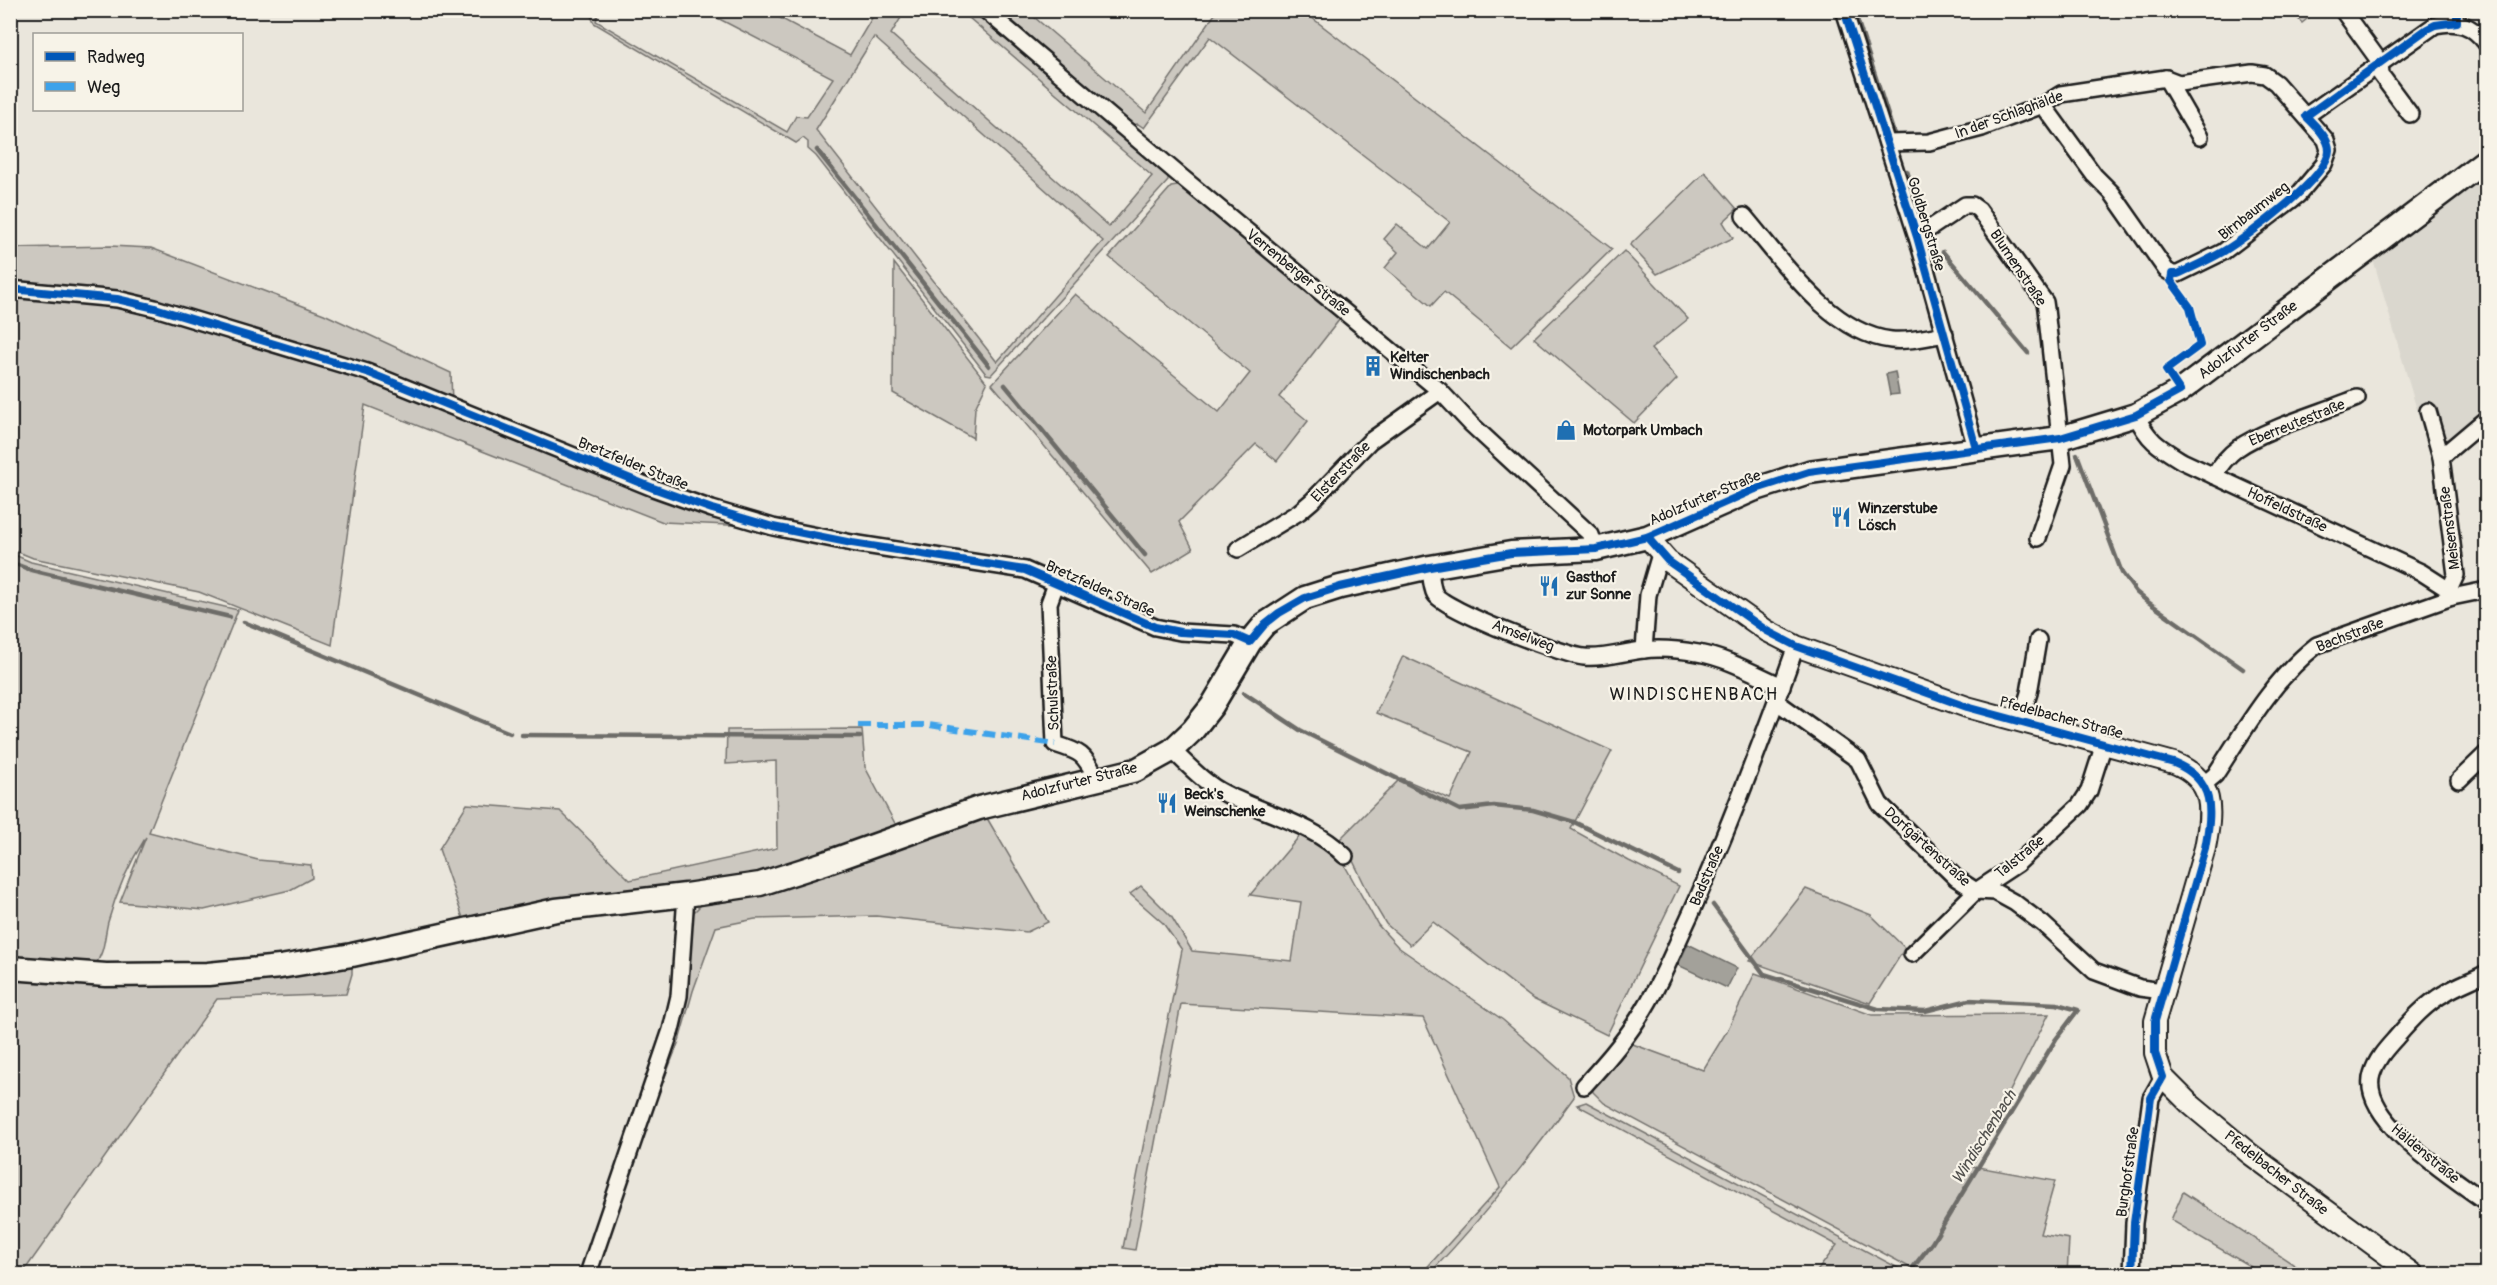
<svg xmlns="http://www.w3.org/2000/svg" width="2497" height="1285" font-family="Pangolin,sans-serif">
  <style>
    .built { fill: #dad7ce }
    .green { fill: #ccc8c0; stroke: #74726e; stroke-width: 1.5; fill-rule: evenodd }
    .water { fill: #a3a19a; stroke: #6d6c68; stroke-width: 1.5 }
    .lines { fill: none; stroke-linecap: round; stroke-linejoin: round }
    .stream { stroke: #6d6c68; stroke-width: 4.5 }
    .minor-casing { stroke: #1c1c1c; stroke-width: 20 }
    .tertiary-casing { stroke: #1c1c1c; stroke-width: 24 }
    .secondary-casing { stroke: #1c1c1c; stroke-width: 27 }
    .minor { stroke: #f7f3e8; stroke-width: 15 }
    .tertiary { stroke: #f7f3e8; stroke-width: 20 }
    .secondary { stroke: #f7f3e8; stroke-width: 22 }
    .quiet { stroke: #3da2ea; stroke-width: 6; stroke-dasharray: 12 6; stroke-linecap: butt }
    .cycleway-casing { stroke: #f7f3e8; stroke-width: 11 }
    .cycleway { stroke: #0057b8; stroke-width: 8 }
    .labels { text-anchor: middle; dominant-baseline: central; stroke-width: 4.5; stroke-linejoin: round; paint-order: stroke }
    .street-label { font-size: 15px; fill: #1c1c1c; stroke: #f7f3e8 }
    .poi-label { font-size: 15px; font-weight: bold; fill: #1c1c1c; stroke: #f7f3e8; text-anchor: start }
    .water-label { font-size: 16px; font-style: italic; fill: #52514e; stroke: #f7f3e8 }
    .quarter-label { font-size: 18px; letter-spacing: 1.5px; fill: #1c1c1c; stroke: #f7f3e8 }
  </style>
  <rect width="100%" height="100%" fill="#eae6dc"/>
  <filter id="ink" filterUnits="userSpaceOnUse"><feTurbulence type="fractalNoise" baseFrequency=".0167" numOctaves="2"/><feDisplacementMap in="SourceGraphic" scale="12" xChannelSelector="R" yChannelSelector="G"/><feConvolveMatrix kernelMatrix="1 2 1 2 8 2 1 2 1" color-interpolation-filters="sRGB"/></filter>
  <g filter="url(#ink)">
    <!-- built -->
    <polygon class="built" points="2486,177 2486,430 2435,472 2373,259"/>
    <!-- green -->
    <g class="green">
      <path d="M596,11H599L596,21L787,132L796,116L807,117L833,78L704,11H767L850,55L876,11H905L891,34L1109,227L1152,176L961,11H978L1168,173V181L991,375L986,374L816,156L808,149V142L803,138L796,143L594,23L591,16ZM874,37L1103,241L997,362L816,130Z"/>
      <polygon points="995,11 1027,11 1146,113 1217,11 1303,11 1612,249 1511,347 1444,292 1431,306 1385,268 1398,252 1384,239 1397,224 1428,249 1450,222 1210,37 1144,128 1138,124 1129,125"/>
      <polygon points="2291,11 2317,11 2302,23"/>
      <polygon points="1705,172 1737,209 1723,222 1733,238 1657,274 1630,245"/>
      <polygon points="1184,185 1343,315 1279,397 1308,421 1277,461 1256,444 1179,522 1193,549 1152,574 992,384 1075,294 1219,412 1250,373 1109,257 1171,187"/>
      <polygon points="110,246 151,248 324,314 451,373 452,405 773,527 663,522 365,405 332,645 199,592 33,558 11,549 10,248"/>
      <polygon points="1624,251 1688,319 1651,349 1677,379 1634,423 1534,338"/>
      <polygon points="894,263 987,383 975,408 973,438 893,393"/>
      <path d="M10,553L31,562L238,610L149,832L258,860L311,865L312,878L290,890L204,910L120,902L146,837C130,862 116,893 108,922C104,938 105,953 94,966L11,957Z"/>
      <polygon points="1403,656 1612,751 1571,829 1629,861 1679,886 1607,1035 1533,999 1433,922 1410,945 1386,924 1374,904 1353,861 1337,842 1401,778 1450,799 1472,752 1376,713"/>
      <polygon points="862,729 865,767 898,829 756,877 464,921 439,849 467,804 560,811 630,880 777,848 776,761 726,764 727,730"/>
      <polygon points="984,813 1048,922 1027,932 876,916 755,919 716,927 693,991 679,1041 620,1192 675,1033 689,926 694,912 705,901"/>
      <path d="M1302,833L1340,857L1378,925L1398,947L1503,1020L1568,1077L1574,1097C1529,1159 1482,1219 1429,1274H1421L1500,1187L1423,1018L1181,1004L1135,1250L1123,1248L1182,950L1163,923L1130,894L1141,886L1171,916L1192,951L1292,961L1301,902L1250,895Z"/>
      <polygon points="1806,889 1871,915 1905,948 1870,1003 1749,961"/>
      <polygon points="352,955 352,974 346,994 217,999 22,1274 10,1274 10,968 106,975"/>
      <polygon points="1755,973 1872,1015 2049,1014 1972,1166 2055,1181 2040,1234 2069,1239 2067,1274 1922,1274 1604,1103 1593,1092 1592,1082 1627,1042 1703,1070 1727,1031"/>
      <polygon points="1586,1102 1900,1269 1896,1274 1815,1274 1837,1245 1577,1105"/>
      <polygon points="2183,1192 2308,1274 2263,1274 2171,1220"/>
    </g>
    <!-- water -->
    <g class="water">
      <polygon points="1895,372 1899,394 1890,395 1886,374"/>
      <polygon points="1688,944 1737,968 1727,988 1678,965"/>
    </g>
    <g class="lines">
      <!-- stream -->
      <g class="stream">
        <polyline points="1854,10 1895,137"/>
        <polyline points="817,150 989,366"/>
        <polyline points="1907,171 1922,218"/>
        <polyline points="1943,252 2028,353"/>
        <polyline points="1005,385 1145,555"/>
        <polyline points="2077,454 2122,573 2136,592 2148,602 2243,669"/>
        <polyline points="10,562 31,570 230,617"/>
        <polyline points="244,622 510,733"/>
        <polyline points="1244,693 1300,730 1460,810 1494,806 1533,810 1574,822 1678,873"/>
        <polyline points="522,735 860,737"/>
        <polyline points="1713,905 1764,974 1878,1009 1925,1011 1969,1000 2057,1004 2078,1010 2056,1039 1932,1243 1908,1274"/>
      </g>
      <!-- minor casing -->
      <g class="minor-casing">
        <g id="minor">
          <polyline points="985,10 1178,174 1440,391 1471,424 1591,535 1596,549"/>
          <polyline points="1844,10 1917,237 1976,448"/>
          <polyline points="2343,11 2380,62 2381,75 2410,114"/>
          <polyline points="2166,78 2200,137"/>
          <path d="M2306,116L2435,25C2458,20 2472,25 2486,43"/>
          <polyline points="1887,143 1929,142 1982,128 2043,105 2061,94 2166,78 2179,83 2252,73 2265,75 2276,83 2326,140 2329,150 2324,164 2298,195 2223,252 2178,274 2172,274 2166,270 2112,193 2094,175 2043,105"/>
          <path d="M1744,216C1781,259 1830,333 1891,340C1909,342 1927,337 1945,334"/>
          <polyline points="1917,237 1965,205 1972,205 1979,210 2045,302 2046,309 2063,465 2038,538"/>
          <polyline points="10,289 117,299 155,308 367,372 653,488 712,509 773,527 852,543 1025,570 1155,627 1180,632 1234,635 1250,642"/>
          <polyline points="2428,411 2441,457"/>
          <path d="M2136,415C2148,441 2159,447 2182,461L2421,572L2449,590"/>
          <path d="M2214,476C2220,465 2227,456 2238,448C2267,428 2323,412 2357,398"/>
          <polyline points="1238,549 1299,512 1312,501 1370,441 1440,391"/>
          <path d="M1430,567C1431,575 1431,587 1435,594C1444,610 1563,655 1584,657C1605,659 1623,652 1643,650C1659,648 1681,650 1698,653C1727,658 1755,674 1782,686"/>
          <path d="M1056,584L1049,603L1055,744C1084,753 1083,754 1098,780"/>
          <polyline points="2452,597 2449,590 2456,575 2441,457 2486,419"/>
          <polyline points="1644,650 1648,595 1660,554"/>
          <polyline points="1777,702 1858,760 1880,804 1956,878 1976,891 1995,892 2015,903 2043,924 2094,971 2140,988 2163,991"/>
          <polyline points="2020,721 2029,693 2038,640"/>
          <path d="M1172,750C1189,766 1205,784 1226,794C1265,814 1314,824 1345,856"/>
          <polyline points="2459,780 2486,754"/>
          <path d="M2203,785L2215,775C2245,729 2273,679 2317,645L2452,597L2486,590"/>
          <polyline points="1912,954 1976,891 2017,864 2080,805 2089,791 2104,744"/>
          <path d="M2486,973C2473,980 2458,985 2445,993C2425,1004 2409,1023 2394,1040C2385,1050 2376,1060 2372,1074C2358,1119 2455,1179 2486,1202"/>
          <path d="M1584,1086C1603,1065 1622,1044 1638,1019C1660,986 1674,949 1691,913C1730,826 1764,736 1796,646"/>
          <polyline points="588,1274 671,1030 679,996 686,895"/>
          <polyline points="2132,1274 2134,1223 2151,1098 2163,1077"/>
        </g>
      </g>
      <!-- tertiary casing -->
      <g class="tertiary-casing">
        <path id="tertiary" d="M1647,537L1668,561L1767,631L1796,646L1967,707L2174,763C2216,780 2212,811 2205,848L2155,1021V1053L2163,1077L2190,1104L2250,1154L2413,1274"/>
      </g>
      <!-- secondary casing -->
      <g class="secondary-casing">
        <polyline id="secondary" points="10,968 106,975 208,974 280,967 352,955 556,910 686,895 760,884 828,862 979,808 1136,770 1172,750 1193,730 1212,706 1250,642 1265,624 1305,598 1340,587 1430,567 1511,553 1596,549 1647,537 1753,490 1809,472 2060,438 2136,415 2180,391 2486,160"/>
      </g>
      <!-- minor -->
      <use href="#minor" class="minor"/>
      <!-- tertiary -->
      <use href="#tertiary" class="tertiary"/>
      <!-- secondary -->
      <use href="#secondary" class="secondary"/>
      <!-- quiet -->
      <polyline class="quiet" points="858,725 929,725 1055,744"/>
      <!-- cycleway casing -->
      <g class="cycleway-casing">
        <g id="cycleway">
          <polyline points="1844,10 1917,237 1976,448"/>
          <path d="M10,289L117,299L155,308L367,372L653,488L712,509L773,527L852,543L1025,570L1155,627L1180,632L1234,635L1250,642L1265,624L1279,613L1305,598L1340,587L1430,567L1511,553L1596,549L1647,537L1753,490L1809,472L2060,438L2136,415L2180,391L2166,370L2200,345L2190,307L2171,281L2172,274H2178C2193,267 2209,260 2224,251C2247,237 2329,177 2329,150C2329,137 2313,124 2306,116L2427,29L2435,25L2457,22V10"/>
          <path d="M1647,537L1668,561L1767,631L1796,646L1967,707L2174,763C2216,780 2212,811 2205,848L2155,1021V1053L2163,1077L2151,1098L2134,1223L2132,1274"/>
        </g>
      </g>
      <!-- cycleway -->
      <use href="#cycleway" class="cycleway"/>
    </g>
  </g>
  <!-- icons -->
  <defs>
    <g id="building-bare" transform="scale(1.62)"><path d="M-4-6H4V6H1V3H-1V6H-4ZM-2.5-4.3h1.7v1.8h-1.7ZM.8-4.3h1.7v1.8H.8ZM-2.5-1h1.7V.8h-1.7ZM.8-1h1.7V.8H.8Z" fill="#1f6fb2" stroke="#f7f3e8" stroke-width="2.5" paint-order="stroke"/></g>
    <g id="shop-bare" transform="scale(1.62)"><path d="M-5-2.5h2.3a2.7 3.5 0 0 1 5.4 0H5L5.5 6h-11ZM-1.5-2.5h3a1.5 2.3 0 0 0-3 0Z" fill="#1f6fb2" stroke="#f7f3e8" stroke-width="2.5" paint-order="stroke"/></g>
    <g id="restaurant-bare" transform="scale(1.62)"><path d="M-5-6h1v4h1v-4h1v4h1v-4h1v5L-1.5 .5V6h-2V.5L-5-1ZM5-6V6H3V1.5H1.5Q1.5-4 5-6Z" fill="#1f6fb2" stroke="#f7f3e8" stroke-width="2.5" paint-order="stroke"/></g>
  </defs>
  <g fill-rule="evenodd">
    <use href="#building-bare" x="1373" y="366"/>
    <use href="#shop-bare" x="1566" y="430"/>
    <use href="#restaurant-bare" x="1841" y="517"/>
    <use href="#restaurant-bare" x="1549" y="586"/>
    <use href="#restaurant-bare" x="1167" y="803"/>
  </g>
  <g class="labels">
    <!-- street labels -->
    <g class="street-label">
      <text transform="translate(2009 115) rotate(-20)">In der Schlaghälde</text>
      <text transform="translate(2254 211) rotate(-38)">Birnbaumweg</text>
      <text transform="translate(1926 224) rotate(73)">Goldbergstraße</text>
      <text transform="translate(2018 268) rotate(56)">Blumenstraße</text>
      <text transform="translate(1298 273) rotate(39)">Verrenberger Straße</text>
      <text transform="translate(2248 340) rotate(-37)">Adolzfurter Straße</text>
      <text transform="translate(2297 423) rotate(-22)">Eberreutestraße</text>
      <text transform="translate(633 464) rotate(22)">Bretzfelder Straße</text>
      <text transform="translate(1341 472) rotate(-46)">Elsterstraße</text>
      <text transform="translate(1705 498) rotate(-23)">Adolzfurter Straße</text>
      <text transform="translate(2287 510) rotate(25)">Hoffeldstraße</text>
      <text transform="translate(2450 528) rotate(-97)">Meisenstraße</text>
      <text transform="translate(1100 589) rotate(24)">Bretzfelder Straße</text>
      <text transform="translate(2350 635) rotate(-21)">Bachstraße</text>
      <text transform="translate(1523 636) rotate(21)">Amselweg</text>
      <text transform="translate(1053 693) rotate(-92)">Schulstraße</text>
      <text transform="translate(2061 718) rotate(15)">Pfedelbacher Straße</text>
      <text transform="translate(1079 782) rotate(-14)">Adolzfurter Straße</text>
      <text transform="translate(1927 847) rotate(42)">Dorfgärtenstraße</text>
      <text transform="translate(2020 857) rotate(-39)">Talstraße</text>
      <text transform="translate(1707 876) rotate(-67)">Badstraße</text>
      <text transform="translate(2425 1154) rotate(40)">Häldenstraße</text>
      <text transform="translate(2128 1172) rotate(-82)">Burghofstraße</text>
      <text transform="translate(2276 1173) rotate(38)">Pfedelbacher Straße</text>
    </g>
    <!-- poi labels -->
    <g class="poi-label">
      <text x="1390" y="357">Kelter<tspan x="1390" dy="17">Windischenbach</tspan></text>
      <text x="1583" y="430">Motorpark Umbach</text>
      <text x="1858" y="508">Winzerstube<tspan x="1858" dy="17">Lösch</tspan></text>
      <text x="1566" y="577">Gasthof<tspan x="1566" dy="17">zur Sonne</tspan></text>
      <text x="1184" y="794">Beck's<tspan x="1184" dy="17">Weinschenke</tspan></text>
    </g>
    <!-- water labels -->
    <g class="water-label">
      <text transform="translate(1984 1137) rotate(-58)">Windischenbach</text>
    </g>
    <!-- quarter labels -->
    <g class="quarter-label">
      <text x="1694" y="694">WINDISCHENBACH</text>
    </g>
  </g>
  <!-- margin -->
  <rect width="2497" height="1285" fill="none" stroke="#f7f3e8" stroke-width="36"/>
  <rect x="18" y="18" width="2461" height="1249" fill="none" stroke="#1c1c1c" stroke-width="2" filter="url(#ink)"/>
  <!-- legend -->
  <rect x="33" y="33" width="210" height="78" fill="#f7f3e8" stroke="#9f9d96" stroke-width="1.5"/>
  <rect x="45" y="52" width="30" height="9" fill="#0057b8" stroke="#9f9d96" stroke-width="1.5"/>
  <text x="87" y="63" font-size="18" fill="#1c1c1c">Radweg</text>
  <rect x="45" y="82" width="30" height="9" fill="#3da2ea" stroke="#9f9d96" stroke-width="1.5"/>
  <text x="87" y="93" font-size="18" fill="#1c1c1c">Weg</text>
</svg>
